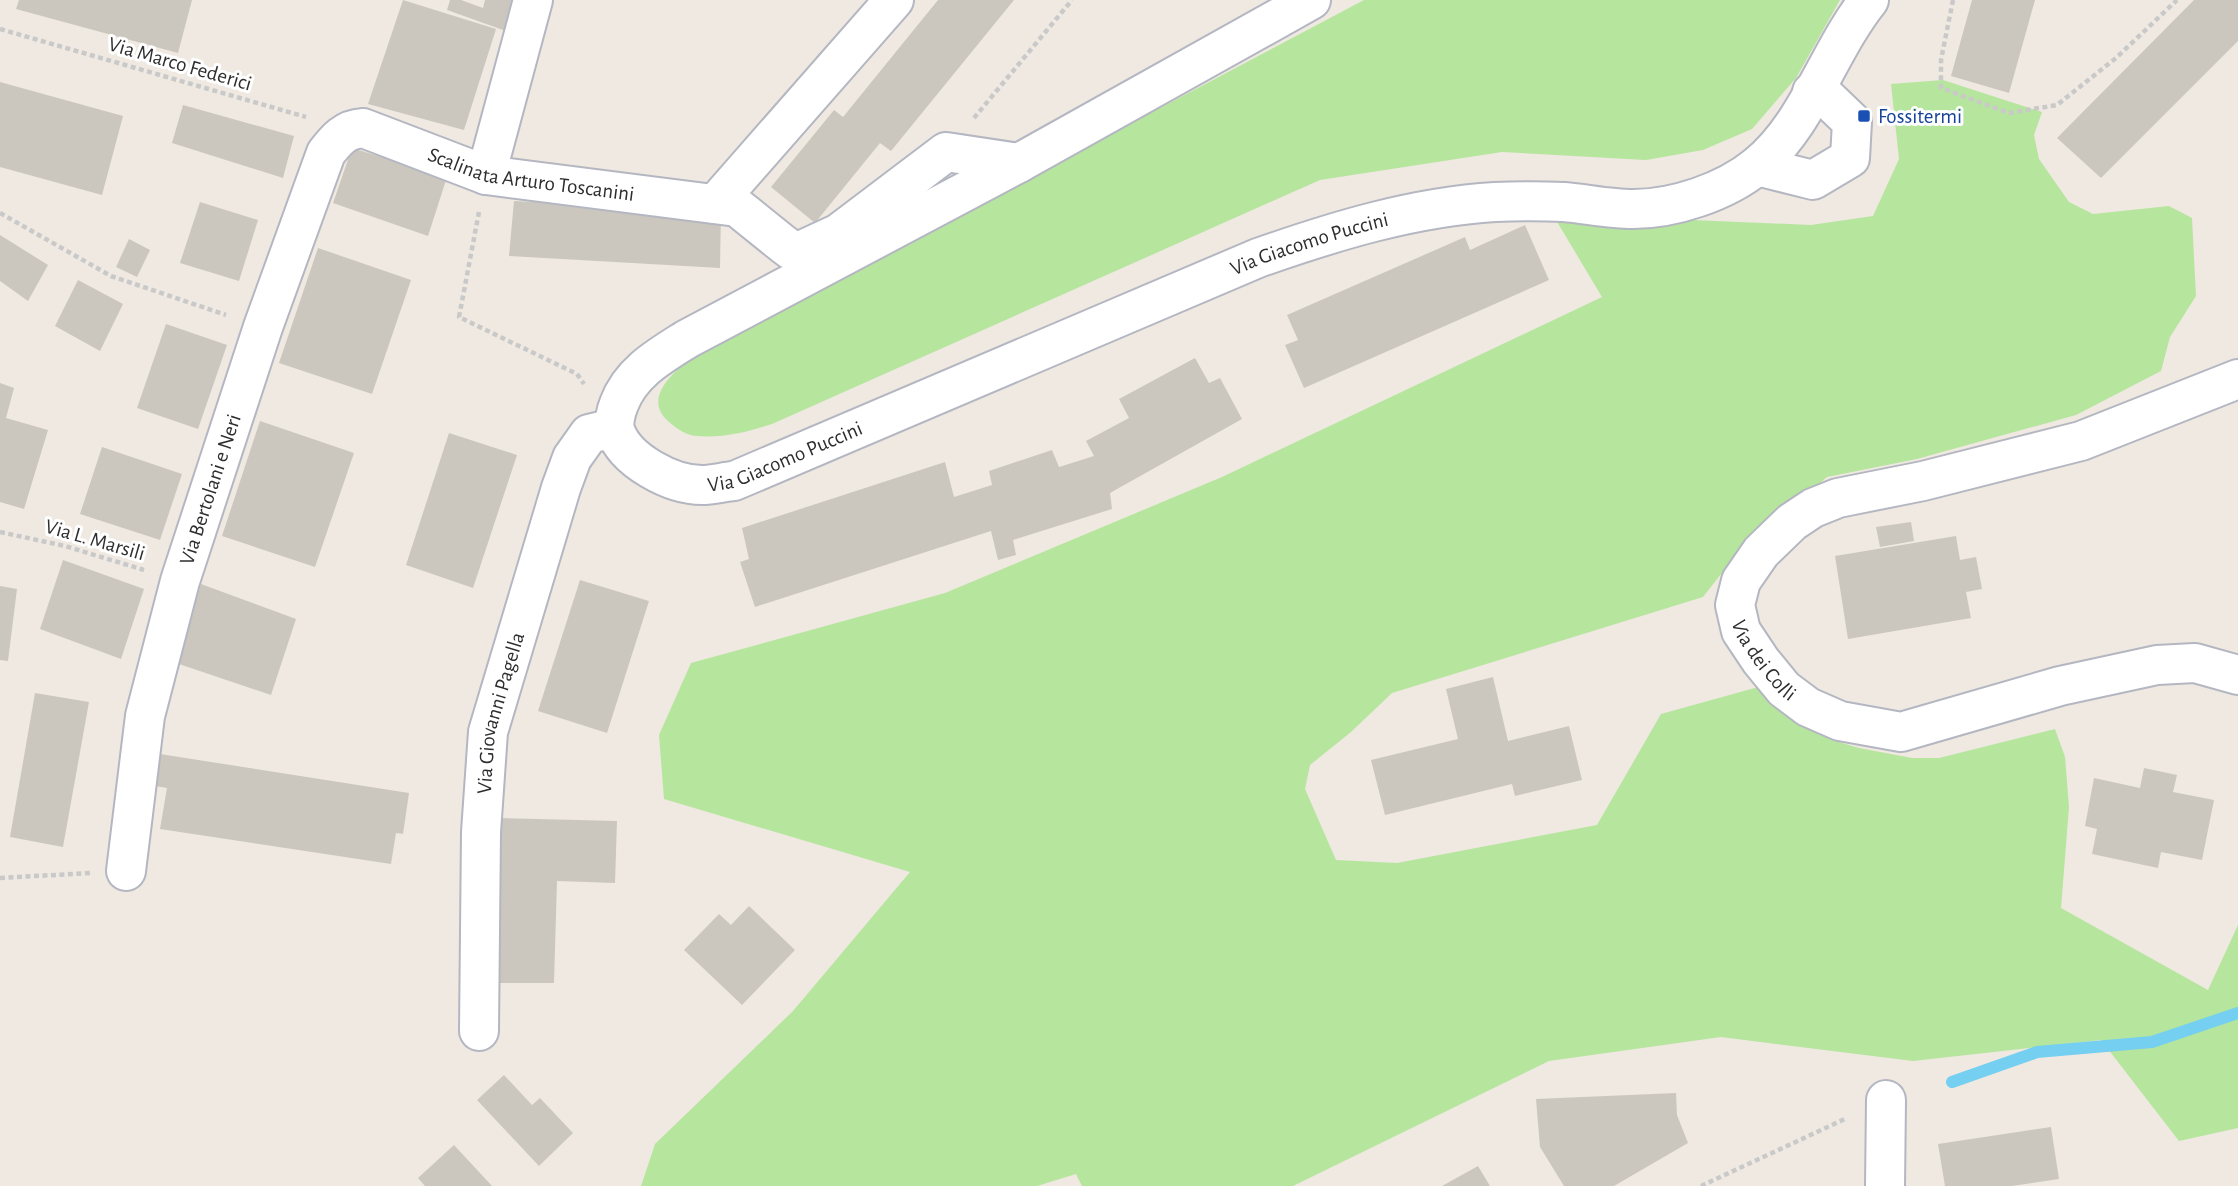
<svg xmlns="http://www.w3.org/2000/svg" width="2238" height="1186" font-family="'Alegreya Sans',sans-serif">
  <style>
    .green { fill: #b6e59e }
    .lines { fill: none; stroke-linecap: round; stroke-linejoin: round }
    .stream { stroke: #75cff0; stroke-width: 12 }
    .building { fill: #cbc7bf }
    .minor-casing { stroke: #b4b7c1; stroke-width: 42 }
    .path { stroke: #c9c9c9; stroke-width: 4.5; stroke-dasharray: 5 3.5; stroke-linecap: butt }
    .minor { stroke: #fff; stroke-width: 38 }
    .transit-dot { fill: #1a4fb4; stroke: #fff; stroke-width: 2.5 }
    .labels { text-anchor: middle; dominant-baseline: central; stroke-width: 6; stroke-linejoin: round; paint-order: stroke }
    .street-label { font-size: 21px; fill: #2e2e2e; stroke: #fff }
    .transit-label { font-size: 21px; fill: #164399; stroke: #fff; text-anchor: start }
  </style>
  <rect width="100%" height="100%" fill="#efe9e1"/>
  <!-- green -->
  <g class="green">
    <path d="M1364,0H1840L1796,78L1752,129L1703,150L1646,160L1502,152L1320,180L772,424C747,432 724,438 697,436C686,435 677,429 669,422C638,396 682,365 701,351Z"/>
    <polygon points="1943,80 2042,112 2034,135 2039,159 2069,202 2093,214 2169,206 2192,218 2196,296 2170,337 2161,371 2076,415 1917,459 1827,477 1736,555 1703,597 1392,693 1351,732 1310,765 1305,789 1336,860 1397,863 1597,825 1661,714 1762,686 1832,740 1859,748 1912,758 1939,758 2055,729 2065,757 2069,807 2061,908 2208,990 2238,925 2238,1128 2179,1141 2101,1040 1913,1061 1721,1037 1549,1061 1293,1186 1082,1186 1076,1174 1037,1186 641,1186 655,1144 793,1011 910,872 664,799 659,735 691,663 945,593 1222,477 1602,297 1556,220 1692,220 1811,225 1873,216 1899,159 1891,84"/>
  </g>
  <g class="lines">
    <!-- stream -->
    <polyline class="stream" points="1952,1082 2037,1052 2152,1042 2238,1013"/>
  </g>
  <!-- building -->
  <g class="building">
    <polygon points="19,0 192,0 178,53 16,9"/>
    <polygon points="403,0 496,29 464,130 368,104"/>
    <polygon points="450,0 461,0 483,8 485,0 517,0 506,31 447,10"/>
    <polygon points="938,0 1014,0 891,151 880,143 815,223 771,187 834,110 843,117"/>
    <polygon points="1972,0 2035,0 2009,93 1951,76"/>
    <polygon points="2194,0 2238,0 2238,41 2101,178 2057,138"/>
    <polygon points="0,82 123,116 102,195 0,167"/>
    <polygon points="183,105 294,136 283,178 172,143"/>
    <polygon points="352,148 447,177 428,236 333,203"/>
    <polygon points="514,201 721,211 720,268 509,256"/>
    <polygon points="200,202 258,220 239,281 180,263"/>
    <polygon points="1525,225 1549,280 1304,388 1285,345 1298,340 1287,315 1465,237 1470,250"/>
    <polygon points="0,235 48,265 28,301 0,281"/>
    <polygon points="129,239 150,250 137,277 116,267"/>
    <polygon points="318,248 411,280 372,394 279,363"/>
    <polygon points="78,280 123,304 100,351 55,326"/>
    <polygon points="166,324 227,345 198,429 137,408"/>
    <polygon points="1195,358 1209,383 1220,378 1242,419 1110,493 1112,509 1013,540 1016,555 998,560 991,531 755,607 740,562 749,559 742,528 945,462 954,497 992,485 989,471 1052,450 1059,467 1094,456 1086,441 1129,418 1119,399"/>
    <polygon points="0,383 14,388 6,418 48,430 24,509 0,502"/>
    <polygon points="260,421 354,453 315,567 222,536"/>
    <polygon points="449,433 517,455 473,588 406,565"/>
    <polygon points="102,447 182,474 160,540 80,514"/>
    <polygon points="1911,522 1914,541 1880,547 1876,527"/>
    <polygon points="1956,536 1960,560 1976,557 1982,589 1966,592 1971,618 1848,639 1835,556"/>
    <polygon points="63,560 144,589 121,659 40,629"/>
    <polygon points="580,580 649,601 607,733 538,711"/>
    <polygon points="201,584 296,619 271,695 176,663"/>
    <polygon points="0,586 17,589 8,661 0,660"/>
    <polygon points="1493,677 1508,741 1569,726 1582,780 1515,796 1512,784 1385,815 1371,760 1458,739 1446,689"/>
    <polygon points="35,693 89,702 63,847 10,837"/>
    <polygon points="160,754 409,793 403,834 396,833 391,864 160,829 167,788 155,786"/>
    <polygon points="2144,768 2177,775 2173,792 2214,800 2202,860 2161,852 2158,868 2092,854 2097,829 2085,826 2094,778 2140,788"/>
    <polygon points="500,818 617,821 615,883 557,881 554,983 500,983"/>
    <polygon points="749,906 795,950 742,1005 684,950 719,914 731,925"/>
    <polygon points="504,1075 532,1105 540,1098 573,1133 539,1166 477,1100"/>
    <polygon points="1676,1093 1677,1115 1688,1143 1614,1186 1564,1186 1540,1147 1536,1099"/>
    <polygon points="2051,1127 2059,1179 2012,1186 1945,1186 1938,1144"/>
    <polygon points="454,1145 492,1186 425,1186 418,1178"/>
    <polygon points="1478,1166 1490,1186 1442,1186"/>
  </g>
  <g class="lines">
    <!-- minor casing -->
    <g class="minor-casing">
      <g id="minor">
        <path id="s1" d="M1311,0L1019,163L687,339C660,356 631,372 619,404C616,411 613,424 615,430C625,461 672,485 702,485C712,485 723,482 734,481L1258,258C1335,231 1413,207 1495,202C1518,201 1542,201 1564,202C1587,204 1610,209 1633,209C1674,209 1725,192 1757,166C1808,125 1828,51 1869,0"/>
        <polyline points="1757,166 1813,180 1850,158 1852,122 1827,98 1812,92"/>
        <polyline points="486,175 533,0"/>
        <polyline points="715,204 894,0"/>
        <path id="s2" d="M2238,379L2081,441L1923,481L1838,498L1813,508L1792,522L1761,552L1741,581L1735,605L1741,631L1761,661L1784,689L1808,707L1840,721L1901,732L2060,686L2157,665L2195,663L2238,675"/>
        <path id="s3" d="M126,871L145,716L180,581L263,327L326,153C336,140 345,129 363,128L486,175L737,207L783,244L791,250L800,251L839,233L946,152L1019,163"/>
        <path id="s4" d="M479,1031L481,832L488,732L561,488L572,458L589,434L614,428"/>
        <polyline points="1885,1186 1886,1100"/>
      </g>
    </g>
    <!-- path -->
    <g class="path">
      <polyline points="1953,0 1941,60 1941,88 2009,113 2057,105 2116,58 2177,0"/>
      <polyline points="0,29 306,117"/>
      <polyline points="974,118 1072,0"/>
      <polyline points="479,212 459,317 577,374 584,384"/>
      <polyline points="0,213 111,276 226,315"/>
      <polyline points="0,532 65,546 144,570"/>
      <polyline points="0,878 90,873"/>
      <polyline points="1701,1186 1847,1118"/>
    </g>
    <!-- minor -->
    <use href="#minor" class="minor"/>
  </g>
  <!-- markers -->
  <rect class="transit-dot" x="1857" y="109" width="14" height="14" rx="3.5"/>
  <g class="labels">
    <!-- street labels -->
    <g class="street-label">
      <text transform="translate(180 64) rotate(16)">Via Marco Federici</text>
      <text stroke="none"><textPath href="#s3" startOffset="970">Scalinata Arturo Toscanini</textPath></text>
      <text stroke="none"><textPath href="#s1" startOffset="1596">Via Giacomo Puccini</textPath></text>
      <text stroke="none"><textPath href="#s1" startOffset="1029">Via Giacomo Puccini</textPath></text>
      <text stroke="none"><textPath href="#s3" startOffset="392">Via Bertolani e Neri</textPath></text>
      <text transform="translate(95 540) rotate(16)">Via L. Marsili</text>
      <text stroke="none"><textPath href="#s2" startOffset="637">Via dei Colli</textPath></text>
      <text stroke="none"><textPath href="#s4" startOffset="320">Via Giovanni Pagella</textPath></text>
    </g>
    <!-- transit labels -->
    <g class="transit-label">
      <text x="1878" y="116">Fossitermi</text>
    </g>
  </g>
</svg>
